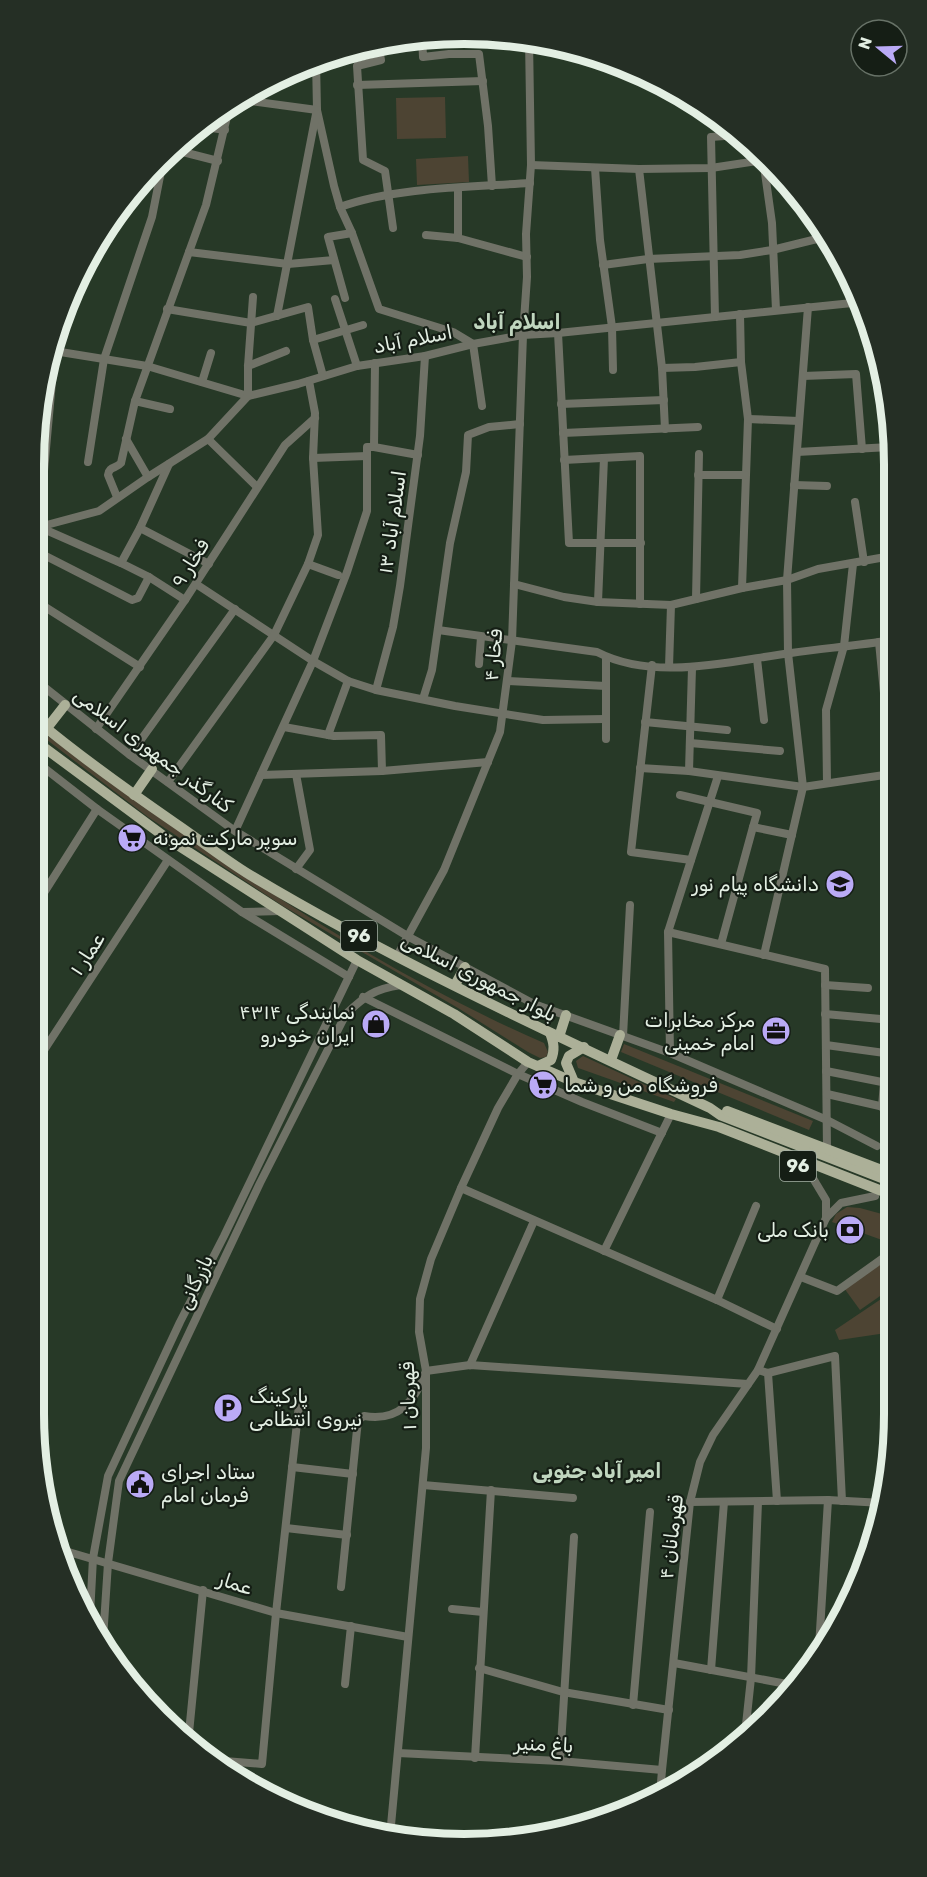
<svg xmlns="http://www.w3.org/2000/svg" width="927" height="1877" font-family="Rubik,'Noto Naskh Arabic',sans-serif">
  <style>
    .green { fill: #4d4433 }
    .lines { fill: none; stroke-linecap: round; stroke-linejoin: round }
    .minor { stroke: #707267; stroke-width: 8 }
    .major { stroke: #acb098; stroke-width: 10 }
    .labels { text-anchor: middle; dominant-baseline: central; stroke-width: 4.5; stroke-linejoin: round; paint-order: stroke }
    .shield { fill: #151e15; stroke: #a5b0a5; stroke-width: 1.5 }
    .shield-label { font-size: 18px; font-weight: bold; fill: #e3efe3 }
    .street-label { font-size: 20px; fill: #e3efe3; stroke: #151e15 }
    .poi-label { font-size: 20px; fill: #e3efe3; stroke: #151e15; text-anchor: start }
    .neighbourhood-label { font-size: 21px; font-weight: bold; fill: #c0d6bf; stroke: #151e15 }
    .rim { fill: none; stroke: #e3efe3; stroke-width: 8 }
  </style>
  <rect width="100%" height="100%" fill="#273927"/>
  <!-- green -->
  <g class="green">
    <polygon points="445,97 446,138 397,139 396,98"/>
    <polygon points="468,156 469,182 417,185 416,159"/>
    <path d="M34,726C195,844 360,963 544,1043L548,1052L546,1057L540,1058L528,1052L458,1008L283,906L148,817L34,730Z"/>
    <polygon points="624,1044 813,1121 809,1130 621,1052"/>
    <polygon points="583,1056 676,1099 674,1102 581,1069 578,1068 576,1061"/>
    <polygon points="847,1207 860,1208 893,1217 893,1244 832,1222 836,1214"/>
    <polygon points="893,1253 893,1287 860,1310 844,1288"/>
    <polygon points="893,1291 893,1332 839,1340 835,1330"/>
  </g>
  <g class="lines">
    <!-- minor -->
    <g class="minor">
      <polyline points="422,36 423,57 449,54 479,54 488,126 492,186"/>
      <polyline points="378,44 381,60 357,66 363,160 385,171 393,228"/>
      <polyline points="316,60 317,110 334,186 340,207 352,233 379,309 453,332 473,344 482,406"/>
      <polyline points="357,85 483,81"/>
      <polyline points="236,99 317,110"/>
      <polyline points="199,126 225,130"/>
      <polyline points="171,149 218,161"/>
      <polyline points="763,159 772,223 776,310"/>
      <polyline points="531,165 639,169 711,168 764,160"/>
      <polyline points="595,168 600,240 612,327 613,370"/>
      <polyline points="639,169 662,368 665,429"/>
      <polyline points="458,188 458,238 527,257"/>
      <path d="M340,207C395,187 471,187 530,183"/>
      <polyline points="426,235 458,238"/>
      <polyline points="189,252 288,264 334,260"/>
      <polyline points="603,265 648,259 740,255 772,250 825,237"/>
      <polyline points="345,298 328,237 352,233"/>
      <polyline points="335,299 357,366"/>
      <polyline points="167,309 251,323 308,307 313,340 323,376"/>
      <polyline points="740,314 741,362 748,419 742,588"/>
      <polyline points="277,316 316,114"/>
      <polyline points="715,317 711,137 738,135"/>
      <polyline points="57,326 39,527 121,563"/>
      <polyline points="558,333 569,543 641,543"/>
      <polyline points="313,340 363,325"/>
      <polyline points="48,350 147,366 248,396 298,384 357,366 425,356 473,344 523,335 558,333 862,302"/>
      <polyline points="248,366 286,351"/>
      <polyline points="662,368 695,367 741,362"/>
      <polyline points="803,376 856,374 862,449"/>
      <polyline points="202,382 211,353"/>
      <polyline points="135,401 170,409"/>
      <polyline points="561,404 664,400"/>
      <polyline points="748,419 799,421"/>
      <polyline points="563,433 698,427"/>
      <polyline points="126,439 148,477"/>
      <polyline points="208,439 257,487"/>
      <polyline points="374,447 418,455"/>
      <polyline points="797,452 890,447"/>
      <polyline points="313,458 367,456"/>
      <polyline points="564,460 640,456 640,604"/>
      <polyline points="88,462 104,359 152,217 164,156"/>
      <polyline points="169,464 140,528 121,563 149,577 185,600"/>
      <polyline points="698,475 745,475"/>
      <polyline points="794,485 827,486"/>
      <path d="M117,497L108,475C109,466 116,469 121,463L135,401L206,205L230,104"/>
      <polyline points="855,502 864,562"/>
      <polyline points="34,504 43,506"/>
      <polyline points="140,528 209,564"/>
      <polyline points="34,537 39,527 99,511 148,477 208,439 248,396 248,366 253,297"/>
      <polyline points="34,550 132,600 138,598 149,577"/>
      <polyline points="308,564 338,575"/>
      <polyline points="196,584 313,661 348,681 376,690 455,706 543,720 605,719"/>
      <polyline points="514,584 564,597 598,602 671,605 742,588 787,580 818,569 891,556"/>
      <polyline points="696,599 699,454"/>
      <polyline points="34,600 140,667"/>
      <polyline points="598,602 604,458"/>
      <path d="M438,630L597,652C655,682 730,661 791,653C824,648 858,646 891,640"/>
      <polyline points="879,642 891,764"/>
      <polyline points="757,659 764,720"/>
      <polyline points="479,664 481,637"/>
      <polyline points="652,665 631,852 691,860"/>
      <polyline points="669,667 671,605"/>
      <polyline points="34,679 130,755 235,831 409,937 534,1004 670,1053 827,1120 877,1146"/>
      <polyline points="508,681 606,686"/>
      <polyline points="376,690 393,627 400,586 420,436 425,356"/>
      <polyline points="423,699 432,670 450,543 466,472 468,435 489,427 520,424"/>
      <polyline points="645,722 727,730"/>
      <polyline points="284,727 334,736 381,735 382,771"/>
      <polyline points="96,729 185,600 285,445 315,418"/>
      <polyline points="328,735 348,681"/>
      <polyline points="606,739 606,657"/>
      <polyline points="690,743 780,751"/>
      <polyline points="130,755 235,609"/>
      <polyline points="34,760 97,809 242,912 280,911"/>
      <polyline points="640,768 689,771 803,787 891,774"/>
      <polyline points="689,771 692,668"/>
      <polyline points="296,774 310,850 296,869"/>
      <polyline points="261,775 382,771 488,762"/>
      <polyline points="168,782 274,635 308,564 318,535 313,458 315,413 309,381"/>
      <polyline points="827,783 826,710 844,646 853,564"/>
      <polyline points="680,795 757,813 753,827"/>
      <polyline points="235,831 313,661 347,572 367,511 367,447 374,447 375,363"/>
      <polyline points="33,910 97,809"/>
      <polyline points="242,912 349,977"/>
      <polyline points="668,932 825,969 827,1149"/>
      <polyline points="721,944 753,827 792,835"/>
      <polyline points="764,955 803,787 788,653 787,580 808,307"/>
      <polyline points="397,956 444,870 500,732 512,641 523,335 527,277 526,234 531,165 529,40"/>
      <polyline points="825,985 868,988"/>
      <polyline points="363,997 518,1074 582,1102 662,1133"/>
      <polyline points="825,1014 892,1020"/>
      <polyline points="623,1036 630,905"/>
      <polyline points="826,1045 892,1054"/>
      <polyline points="670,1053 668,932 718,776"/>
      <polyline points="33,1067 168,860"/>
      <polyline points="826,1071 892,1084"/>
      <polyline points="827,1094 884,1107"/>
      <polyline points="882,1107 884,1082 889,1053"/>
      <polyline points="808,1170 826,1200 826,1218"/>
      <polyline points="461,1188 717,1300 777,1329"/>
      <polyline points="604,1251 671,1114"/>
      <polyline points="801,1277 837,1291 893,1251"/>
      <polyline points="717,1300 756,1206"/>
      <polyline points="470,1365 534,1221"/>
      <polyline points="758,1370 768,1373 835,1356 842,1501"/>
      <polyline points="768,1373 777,1501"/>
      <polyline points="292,1467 353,1474"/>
      <polyline points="423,1485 573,1498"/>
      <polyline points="690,1502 828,1500 883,1503"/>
      <polyline points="286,1528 347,1535"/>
      <polyline points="55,1548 276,1613 408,1637"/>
      <path d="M341,1587L358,1420L364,1416C399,1422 415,1401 426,1371L470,1365L748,1384"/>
      <polyline points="452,1609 483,1612"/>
      <polyline points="90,1615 93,1558 108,1476 180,1322 224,1236 357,960"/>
      <path d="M103,1639L108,1563L119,1481L260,1183L346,1014C365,996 374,989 401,985"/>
      <polyline points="819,1647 828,1500"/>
      <polyline points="674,1663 792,1685"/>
      <polyline points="479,1668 563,1692 669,1710"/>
      <polyline points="711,1670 724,1502"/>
      <polyline points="345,1684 351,1626"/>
      <polyline points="633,1705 650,1512"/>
      <polyline points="745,1734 751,1678 758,1502"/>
      <polyline points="188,1743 203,1590"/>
      <polyline points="398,1753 560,1761 662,1770 660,1795"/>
      <polyline points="475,1758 491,1490"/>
      <polyline points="212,1760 262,1764 276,1613 300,1396"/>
      <polyline points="560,1761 574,1537"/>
      <polyline points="662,1770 690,1502 700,1462 713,1435 758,1370 826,1218 841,1203 875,1196"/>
      <polyline points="390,1836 426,1448 426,1371 419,1332 420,1299 431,1259 461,1188 498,1108 518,1074 528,1062"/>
    </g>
    <!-- major -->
    <g class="major">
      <path d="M34,718C78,755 127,790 175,823C200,840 224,859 250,875C397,963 555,1035 710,1108L720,1115L892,1182"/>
      <polyline points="47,728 65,705"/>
      <polyline points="34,740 165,837 357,960 454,1014 528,1062 574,1082 671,1114 719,1127 892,1195"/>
      <polyline points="134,795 152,769"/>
      <polyline points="455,985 465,967"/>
      <polyline points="559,1037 566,1015"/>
      <polyline points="611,1060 620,1035"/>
      <path d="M538,1066L551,1060C555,1050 554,1043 550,1033"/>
      <polyline points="574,1082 566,1063 569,1056 584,1047"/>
      <polyline points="727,1111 892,1174"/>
    </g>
  </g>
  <!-- icons -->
  <defs>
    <g id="supermarket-disc" transform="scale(1.5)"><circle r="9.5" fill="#baaaf6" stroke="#151e15"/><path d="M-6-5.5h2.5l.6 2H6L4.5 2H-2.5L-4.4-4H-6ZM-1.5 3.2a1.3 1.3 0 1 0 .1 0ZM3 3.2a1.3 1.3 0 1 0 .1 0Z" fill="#111"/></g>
    <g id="university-disc" transform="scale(1.5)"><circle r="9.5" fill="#baaaf6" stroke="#151e15"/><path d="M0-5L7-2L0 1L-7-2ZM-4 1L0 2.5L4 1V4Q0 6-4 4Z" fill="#111"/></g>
    <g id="shop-disc" transform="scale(1.5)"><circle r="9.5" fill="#baaaf6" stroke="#151e15"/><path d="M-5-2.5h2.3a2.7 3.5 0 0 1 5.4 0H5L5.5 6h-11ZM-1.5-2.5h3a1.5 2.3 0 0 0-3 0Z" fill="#111"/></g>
    <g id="office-disc" transform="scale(1.5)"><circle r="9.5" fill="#baaaf6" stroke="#151e15"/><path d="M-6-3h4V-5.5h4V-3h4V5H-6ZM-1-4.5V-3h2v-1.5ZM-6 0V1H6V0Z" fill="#111"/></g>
    <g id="bank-disc" transform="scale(1.5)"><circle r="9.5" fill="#baaaf6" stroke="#151e15"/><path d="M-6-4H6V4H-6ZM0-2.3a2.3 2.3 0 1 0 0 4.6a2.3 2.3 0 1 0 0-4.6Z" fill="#111"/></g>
    <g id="parking-disc" transform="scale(1.5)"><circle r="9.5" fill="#baaaf6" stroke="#151e15"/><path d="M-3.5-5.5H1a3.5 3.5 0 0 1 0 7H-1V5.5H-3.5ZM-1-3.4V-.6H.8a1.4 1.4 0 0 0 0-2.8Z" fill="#111"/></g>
    <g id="civic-disc" transform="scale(1.5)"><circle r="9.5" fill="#baaaf6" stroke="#151e15"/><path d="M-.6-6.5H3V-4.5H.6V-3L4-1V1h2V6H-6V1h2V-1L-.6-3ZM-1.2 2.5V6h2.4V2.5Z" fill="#111"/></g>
  </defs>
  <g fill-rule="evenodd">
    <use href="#supermarket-disc" x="132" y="838"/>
    <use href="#university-disc" x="840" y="884"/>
    <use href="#shop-disc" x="376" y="1024"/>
    <use href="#office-disc" x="776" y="1031"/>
    <use href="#supermarket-disc" x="543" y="1085"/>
    <use href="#bank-disc" x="850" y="1230"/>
    <use href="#parking-disc" x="228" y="1408"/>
    <use href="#civic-disc" x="140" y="1484"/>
  </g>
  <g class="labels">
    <!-- shield labels -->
    <g class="shield">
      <rect x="341" y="921" width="36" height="30" rx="4.5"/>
      <rect x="780" y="1151" width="36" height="30" rx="4.5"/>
    </g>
    <g class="shield-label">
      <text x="359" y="936">96</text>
      <text x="798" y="1166">96</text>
    </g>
    <!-- street labels -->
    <g class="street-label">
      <text transform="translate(413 339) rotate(-11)">اسلام آباد</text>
      <text transform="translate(392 522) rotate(-82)">اسلام آباد ۱۳</text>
      <text transform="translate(190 563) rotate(-58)">فخار ۹</text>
      <text transform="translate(493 655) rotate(-85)">فخار ۴</text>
      <text transform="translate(153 750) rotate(37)">کنارگذر جمهوری اسلامی</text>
      <text transform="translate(87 954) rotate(-57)">عمار ۱</text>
      <text transform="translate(479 977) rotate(27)">بلوار جمهوری اسلامی</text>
      <text transform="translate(195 1282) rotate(-65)">بازرگانی</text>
      <text transform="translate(408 1396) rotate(-92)">قهرمان ۱</text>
      <text transform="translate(671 1537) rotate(-83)">قهرمانان ۴</text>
      <text transform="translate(235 1583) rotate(18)">عمار</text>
      <text transform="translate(544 1744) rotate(3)">باغ منیر</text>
    </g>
    <!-- poi labels -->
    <g class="poi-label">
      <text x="153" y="838">سوپر مارکت نمونه</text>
      <text x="819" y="884" text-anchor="end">دانشگاه پیام نور</text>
      <text x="355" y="1012" text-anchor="end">نمایندگی ۴۳۱۴<tspan x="355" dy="23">ایران خودرو</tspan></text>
      <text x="755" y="1020" text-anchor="end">مرکز مخابرات<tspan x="755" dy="23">امام خمینی</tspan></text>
      <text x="564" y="1085">فروشگاه من و شما</text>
      <text x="829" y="1230" text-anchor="end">بانک ملی</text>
      <text x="249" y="1396">پارکینگ<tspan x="249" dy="23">نیروی انتظامی</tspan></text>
      <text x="161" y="1472">ستاد اجرای<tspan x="161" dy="23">فرمان امام</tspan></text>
    </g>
    <!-- neighbourhood labels -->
    <g class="neighbourhood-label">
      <text x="517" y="321">اسلام آباد</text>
      <text x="597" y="1470">امير آباد جنوبی</text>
    </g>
  </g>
  <!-- crop -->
  <path d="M0 0H927V1877H0ZM464 44H464A420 420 0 0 1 884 464V1414A420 420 0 0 1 464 1834H464A420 420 0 0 1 44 1414V464A420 420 0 0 1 464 44Z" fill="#252f25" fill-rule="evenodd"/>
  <path class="rim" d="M464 44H464A420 420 0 0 1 884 464V1414A420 420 0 0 1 464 1834H464A420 420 0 0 1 44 1414V464A420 420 0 0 1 464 44Z"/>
  <!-- north arrow -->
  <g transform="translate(879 48) rotate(289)"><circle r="28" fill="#151e15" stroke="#677267" stroke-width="1.5"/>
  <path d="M0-4.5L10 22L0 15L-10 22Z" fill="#baaaf6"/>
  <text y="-9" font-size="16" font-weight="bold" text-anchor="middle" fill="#e3efe3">N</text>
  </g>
</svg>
